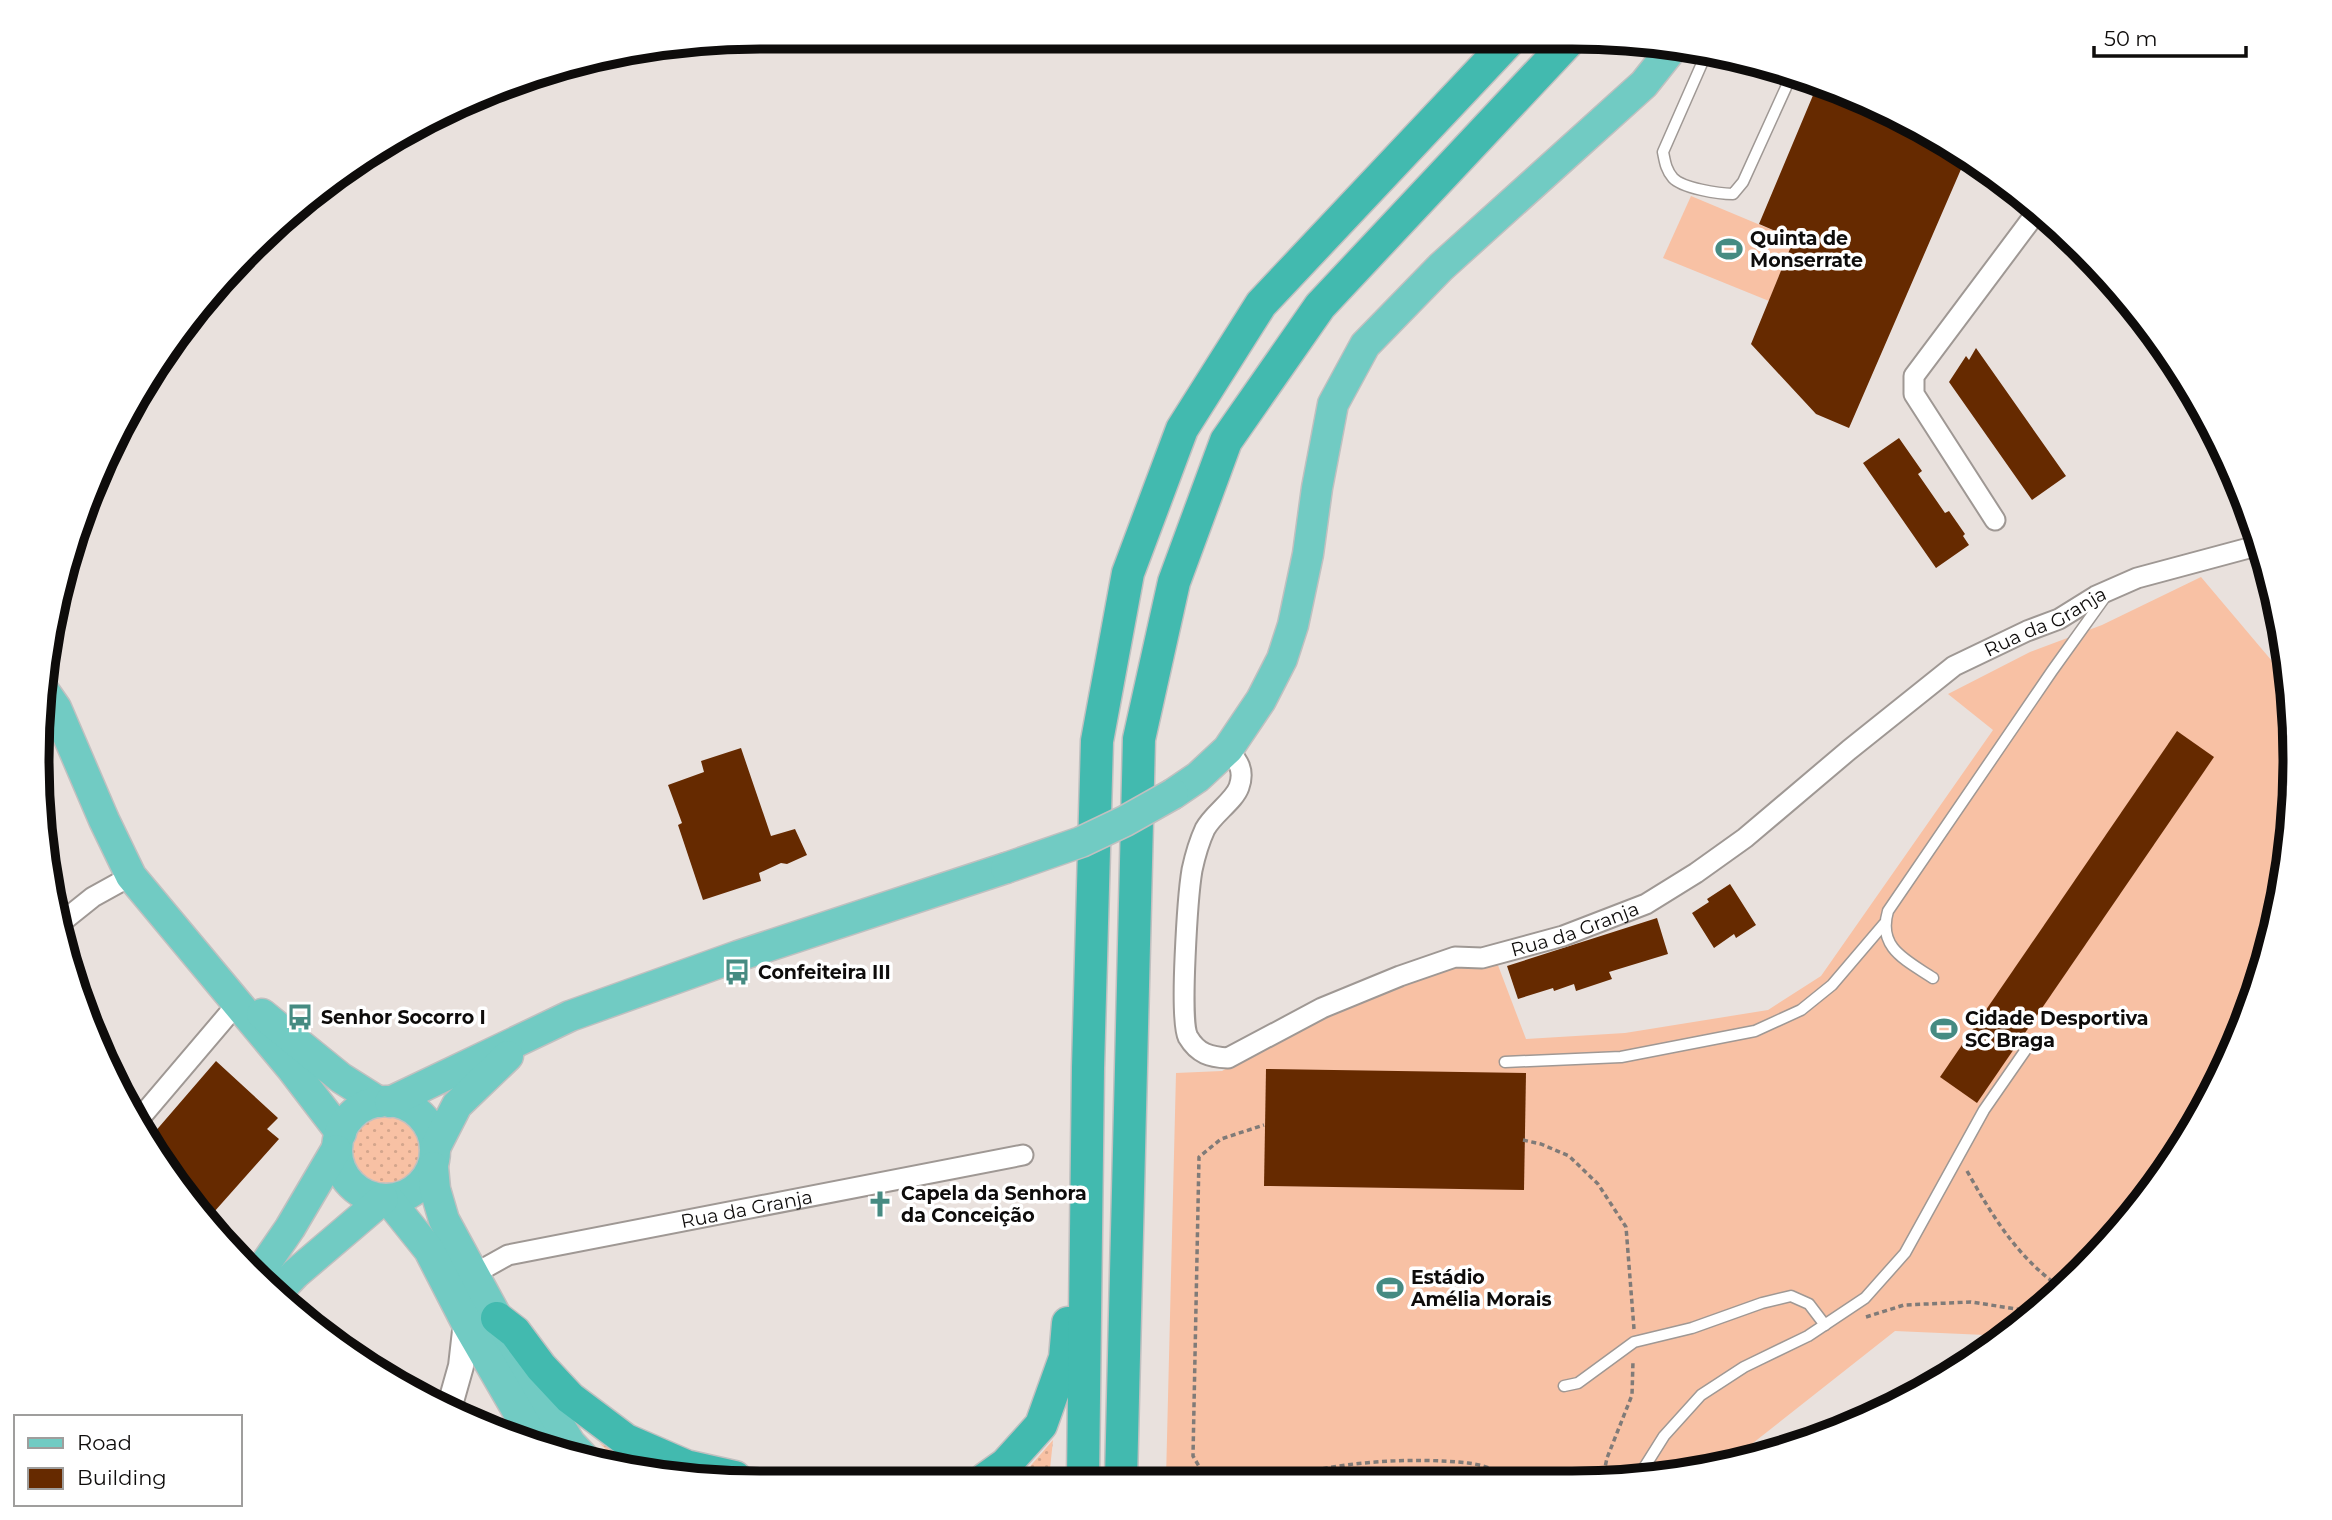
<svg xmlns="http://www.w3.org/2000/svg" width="2332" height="1520" font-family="Montserrat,sans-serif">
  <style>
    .grass { fill: url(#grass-dots) }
    .garden { fill: #f8c1a4 }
    .building { fill: #662a00 }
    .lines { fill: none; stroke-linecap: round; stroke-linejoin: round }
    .service-casing { stroke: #9f9894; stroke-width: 13 }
    .minor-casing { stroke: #9f9894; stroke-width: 23 }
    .tertiary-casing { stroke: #9f9894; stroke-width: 28 }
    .primary-casing { stroke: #c0c0c0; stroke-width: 33 }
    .trunk-casing { stroke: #c0c0c0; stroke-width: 35 }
    .path { stroke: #807b78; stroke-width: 3.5; stroke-dasharray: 5 3.5; stroke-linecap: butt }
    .service { stroke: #fff; stroke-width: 10 }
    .minor { stroke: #fff; stroke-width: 19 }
    .tertiary { stroke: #fff; stroke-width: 24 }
    .primary { stroke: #71cbc3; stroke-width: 30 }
    .trunk { stroke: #42baaf; stroke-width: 32 }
    .primary-bridge-casing { stroke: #c0c0c0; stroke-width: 33; stroke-linecap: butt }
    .primary-bridge { stroke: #71cbc3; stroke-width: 30 }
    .labels { text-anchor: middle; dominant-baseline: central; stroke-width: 7; stroke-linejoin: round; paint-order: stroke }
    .poi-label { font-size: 19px; font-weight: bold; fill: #0e0c0b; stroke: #fff; text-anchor: start }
    .street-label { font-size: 19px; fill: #0e0c0b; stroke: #fff }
    .rim { fill: none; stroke: #0e0c0b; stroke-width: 9 }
  </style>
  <defs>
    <pattern id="grass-dots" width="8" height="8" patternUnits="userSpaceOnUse" patternTransform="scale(1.75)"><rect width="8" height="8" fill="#f8c1a4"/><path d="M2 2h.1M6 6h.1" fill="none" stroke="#d3a58c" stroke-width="1.8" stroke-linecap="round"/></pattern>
  </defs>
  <rect width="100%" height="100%" fill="#e9e1dd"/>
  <!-- grass -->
  <g class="grass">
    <circle cx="389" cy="1148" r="37"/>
    <polygon points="1053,1440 1049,1479 1019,1479"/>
    <polygon points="599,1443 672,1477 629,1470"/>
  </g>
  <!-- garden -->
  <g class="garden">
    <polygon points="1691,196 1794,239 1769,301 1663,258"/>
    <polygon points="2201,577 2288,680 2294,713 2289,855 2257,993 2198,1122 2116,1237 2012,1334 2008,1336 1895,1331 1753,1443 1753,1460 1619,1482 1166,1479 1176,1073 1222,1071 1299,1026 1455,962 1496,960 1526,1039 1625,1033 1768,1010 1821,976 1993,730 1948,694 2030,652 2102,625"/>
  </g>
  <!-- building -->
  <g class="building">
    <polygon points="1819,81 1892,111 1965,160 1849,428 1816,414 1751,344 1794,239 1759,224"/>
    <polygon points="1976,348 2066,476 2032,500 1949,382 1966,356 1969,360"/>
    <polygon points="1899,438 1922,471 1918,474 1945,513 1949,511 1965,534 1963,536 1969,545 1936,568 1863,463"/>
    <polygon points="2177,731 2214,757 1977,1103 1940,1077"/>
    <polygon points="741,748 771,836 795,829 807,855 787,864 781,863 759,873 761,881 703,900 678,825 682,823 668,785 704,772 701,761"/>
    <polygon points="1730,884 1756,925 1736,938 1734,934 1714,948 1692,913 1709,902 1707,899"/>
    <polygon points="1657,918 1668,954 1609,972 1612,979 1576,991 1574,984 1554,991 1553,988 1518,999 1507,966"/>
    <polygon points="216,1061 278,1118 267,1129 279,1139 206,1221 186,1201 147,1141"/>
    <polygon points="1266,1069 1526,1073 1524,1190 1264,1186"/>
  </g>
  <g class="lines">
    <!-- service casing -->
    <g class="service-casing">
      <g id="service">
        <path d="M1707,52L1663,152C1665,162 1666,170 1673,178C1682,188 1719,194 1733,194L1743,182L1793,72"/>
        <path d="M1933,978C1906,960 1877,948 1888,911L2052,671L2105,597"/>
        <polyline points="1505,1062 1621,1057 1755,1031 1801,1010 1832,985 1884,924"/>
        <polyline points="1564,1386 1578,1383 1634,1342 1692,1328 1762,1303 1791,1296 1809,1304 1825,1325"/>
        <polyline points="1637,1479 1664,1436 1701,1395 1744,1367 1808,1336 1865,1298 1905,1253 1984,1110 2027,1048"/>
      </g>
    </g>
    <!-- minor casing -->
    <g class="minor-casing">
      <g id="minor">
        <polyline points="1995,520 1914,394 1914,376 2039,209"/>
        <path id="s1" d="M1228,749C1238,761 1245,770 1239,787C1234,801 1213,814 1205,829C1199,842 1195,856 1192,870C1188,894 1179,1020 1188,1037C1198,1054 1210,1057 1228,1058L1322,1008L1400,976L1455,957L1482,958L1563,936L1646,904L1696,873L1745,838L1849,750L1954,666L2027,631L2059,619L2096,596L2137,578L2260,545"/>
        <polyline points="58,925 93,897 131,876"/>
        <polyline points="135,1124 237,1004"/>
        <path id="s2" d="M474,1274L508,1255L1023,1155"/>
      </g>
    </g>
    <!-- tertiary casing -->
    <g class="tertiary-casing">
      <polyline id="tertiary" points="448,1412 461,1366 466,1322"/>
    </g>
    <!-- primary casing -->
    <g class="primary-casing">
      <g id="primary">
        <polyline points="42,688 56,708 104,820 131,876 292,1069 341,1133"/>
        <polyline points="1173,794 1198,777 1228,749 1261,700 1282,659 1293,625 1308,554 1317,488 1333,404 1365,345 1441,267 1644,84 1675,45"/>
        <polyline points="262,1014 341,1078 379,1102"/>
        <circle cx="386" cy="1150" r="49"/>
        <polyline points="390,1102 570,1016 738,956 1006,868"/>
        <polyline points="435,1148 457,1105 508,1056"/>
        <polyline points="433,1167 435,1189 444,1220 523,1365 570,1443 588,1462"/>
        <polyline points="388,1199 429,1250 466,1322 532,1436 541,1447"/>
        <polyline points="257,1276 290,1228 336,1150"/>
        <polyline points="275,1295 295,1274 383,1199"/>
      </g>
    </g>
    <!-- trunk casing -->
    <g class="trunk-casing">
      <g id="trunk">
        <polyline points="497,1318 515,1332 541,1367 570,1398 626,1440 686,1466 735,1477"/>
        <polyline points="985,1479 1006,1464 1041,1425 1065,1358 1068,1323"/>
        <polyline points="1083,1479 1088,1068 1097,741 1128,573 1182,429 1261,304 1507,43"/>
        <polyline points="1121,1479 1139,739 1174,582 1226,441 1320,306 1567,43"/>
      </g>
    </g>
    <!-- path -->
    <g class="path">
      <polyline points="1523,1140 1541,1144 1569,1156 1598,1184 1626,1227 1634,1329"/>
      <path d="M1967,1171C1993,1217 2017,1257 2061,1288"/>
      <polyline points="1866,1317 1904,1305 1971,1302 2036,1312"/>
      <polyline points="1207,1480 1193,1456 1199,1157 1221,1139 1264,1125"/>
      <path d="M1282,1480C1330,1461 1417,1457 1468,1463C1487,1465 1507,1475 1525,1481"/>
      <polyline points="1602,1482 1607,1458 1632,1395 1633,1361"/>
    </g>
    <!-- service -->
    <use href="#service" class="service"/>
    <!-- minor -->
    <use href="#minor" class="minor"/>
    <!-- tertiary -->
    <use href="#tertiary" class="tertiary"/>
    <!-- primary -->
    <use href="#primary" class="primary"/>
    <!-- trunk -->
    <use href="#trunk" class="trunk"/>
    <!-- primary-bridge casing -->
    <g class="primary-bridge-casing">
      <polyline id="primary-bridge" points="1006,868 1081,842 1125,821 1173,794"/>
    </g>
    <!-- primary-bridge -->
    <use href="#primary-bridge" class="primary-bridge"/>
  </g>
  <!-- icons -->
  <defs>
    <g id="stadium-bare" transform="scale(2.1)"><path d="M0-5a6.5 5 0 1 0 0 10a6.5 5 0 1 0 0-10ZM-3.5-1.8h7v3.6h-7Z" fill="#468b82" stroke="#fff" stroke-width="2.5" paint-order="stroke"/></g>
    <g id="bus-bare" transform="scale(2.1)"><path d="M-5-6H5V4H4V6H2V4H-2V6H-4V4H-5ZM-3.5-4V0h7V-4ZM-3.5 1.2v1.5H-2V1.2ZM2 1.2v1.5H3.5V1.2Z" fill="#468b82" stroke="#fff" stroke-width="2.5" paint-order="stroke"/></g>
    <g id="church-bare" transform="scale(2.1)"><path d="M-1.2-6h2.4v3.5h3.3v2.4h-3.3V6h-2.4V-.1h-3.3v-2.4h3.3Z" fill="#468b82" stroke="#fff" stroke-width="2.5" paint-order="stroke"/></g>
  </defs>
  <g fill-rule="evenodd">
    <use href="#stadium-bare" x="1729" y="249"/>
    <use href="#bus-bare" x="737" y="972"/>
    <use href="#bus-bare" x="300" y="1017"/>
    <use href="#stadium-bare" x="1944" y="1029"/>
    <use href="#church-bare" x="880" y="1204"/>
    <use href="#stadium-bare" x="1390" y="1288"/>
  </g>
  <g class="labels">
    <!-- poi labels -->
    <g class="poi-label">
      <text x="1750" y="238">Quinta de<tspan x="1750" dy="22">Monserrate</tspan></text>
      <text x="758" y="972">Confeiteira III</text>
      <text x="321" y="1017">Senhor Socorro I</text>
      <text x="1965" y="1018">Cidade Desportiva<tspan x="1965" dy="22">SC Braga</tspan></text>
      <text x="901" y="1193">Capela da Senhora<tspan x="901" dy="22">da Conceição</tspan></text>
      <text x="1411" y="1277">Estádio<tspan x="1411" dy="22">Amélia Morais</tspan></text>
    </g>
    <!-- street labels -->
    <g class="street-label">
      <text stroke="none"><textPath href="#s1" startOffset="1295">Rua da Granja</textPath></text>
      <text stroke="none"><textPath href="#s1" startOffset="728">Rua da Granja</textPath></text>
      <text stroke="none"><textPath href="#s2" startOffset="282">Rua da Granja</textPath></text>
    </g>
  </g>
  <!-- crop -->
  <path d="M0 0H2332V1520H0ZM760 49H1572A711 711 0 0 1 2283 760V760A711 711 0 0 1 1572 1471H760A711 711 0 0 1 49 760V760A711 711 0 0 1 760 49Z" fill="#fff" fill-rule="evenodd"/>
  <path class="rim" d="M760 49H1572A711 711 0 0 1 2283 760V760A711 711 0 0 1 1572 1471H760A711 711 0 0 1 49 760V760A711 711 0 0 1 760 49Z"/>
  <!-- legend -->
  <rect x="14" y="1415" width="228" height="91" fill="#ffffff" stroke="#9f9e9d" stroke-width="2"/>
  <rect x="28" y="1438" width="35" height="10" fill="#71cbc3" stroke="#9f9e9d" stroke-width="2"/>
  <text x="77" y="1450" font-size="21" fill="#0e0c0b">Road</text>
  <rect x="28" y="1468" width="35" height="21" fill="#662a00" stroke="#9f9e9d" stroke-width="2"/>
  <text x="77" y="1485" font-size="21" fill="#0e0c0b">Building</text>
  <!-- scale -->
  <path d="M2094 46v10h152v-10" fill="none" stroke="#0e0c0b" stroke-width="3.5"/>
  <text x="2104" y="46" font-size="21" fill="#0e0c0b" stroke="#ffffff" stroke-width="5" paint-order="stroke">50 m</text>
</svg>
